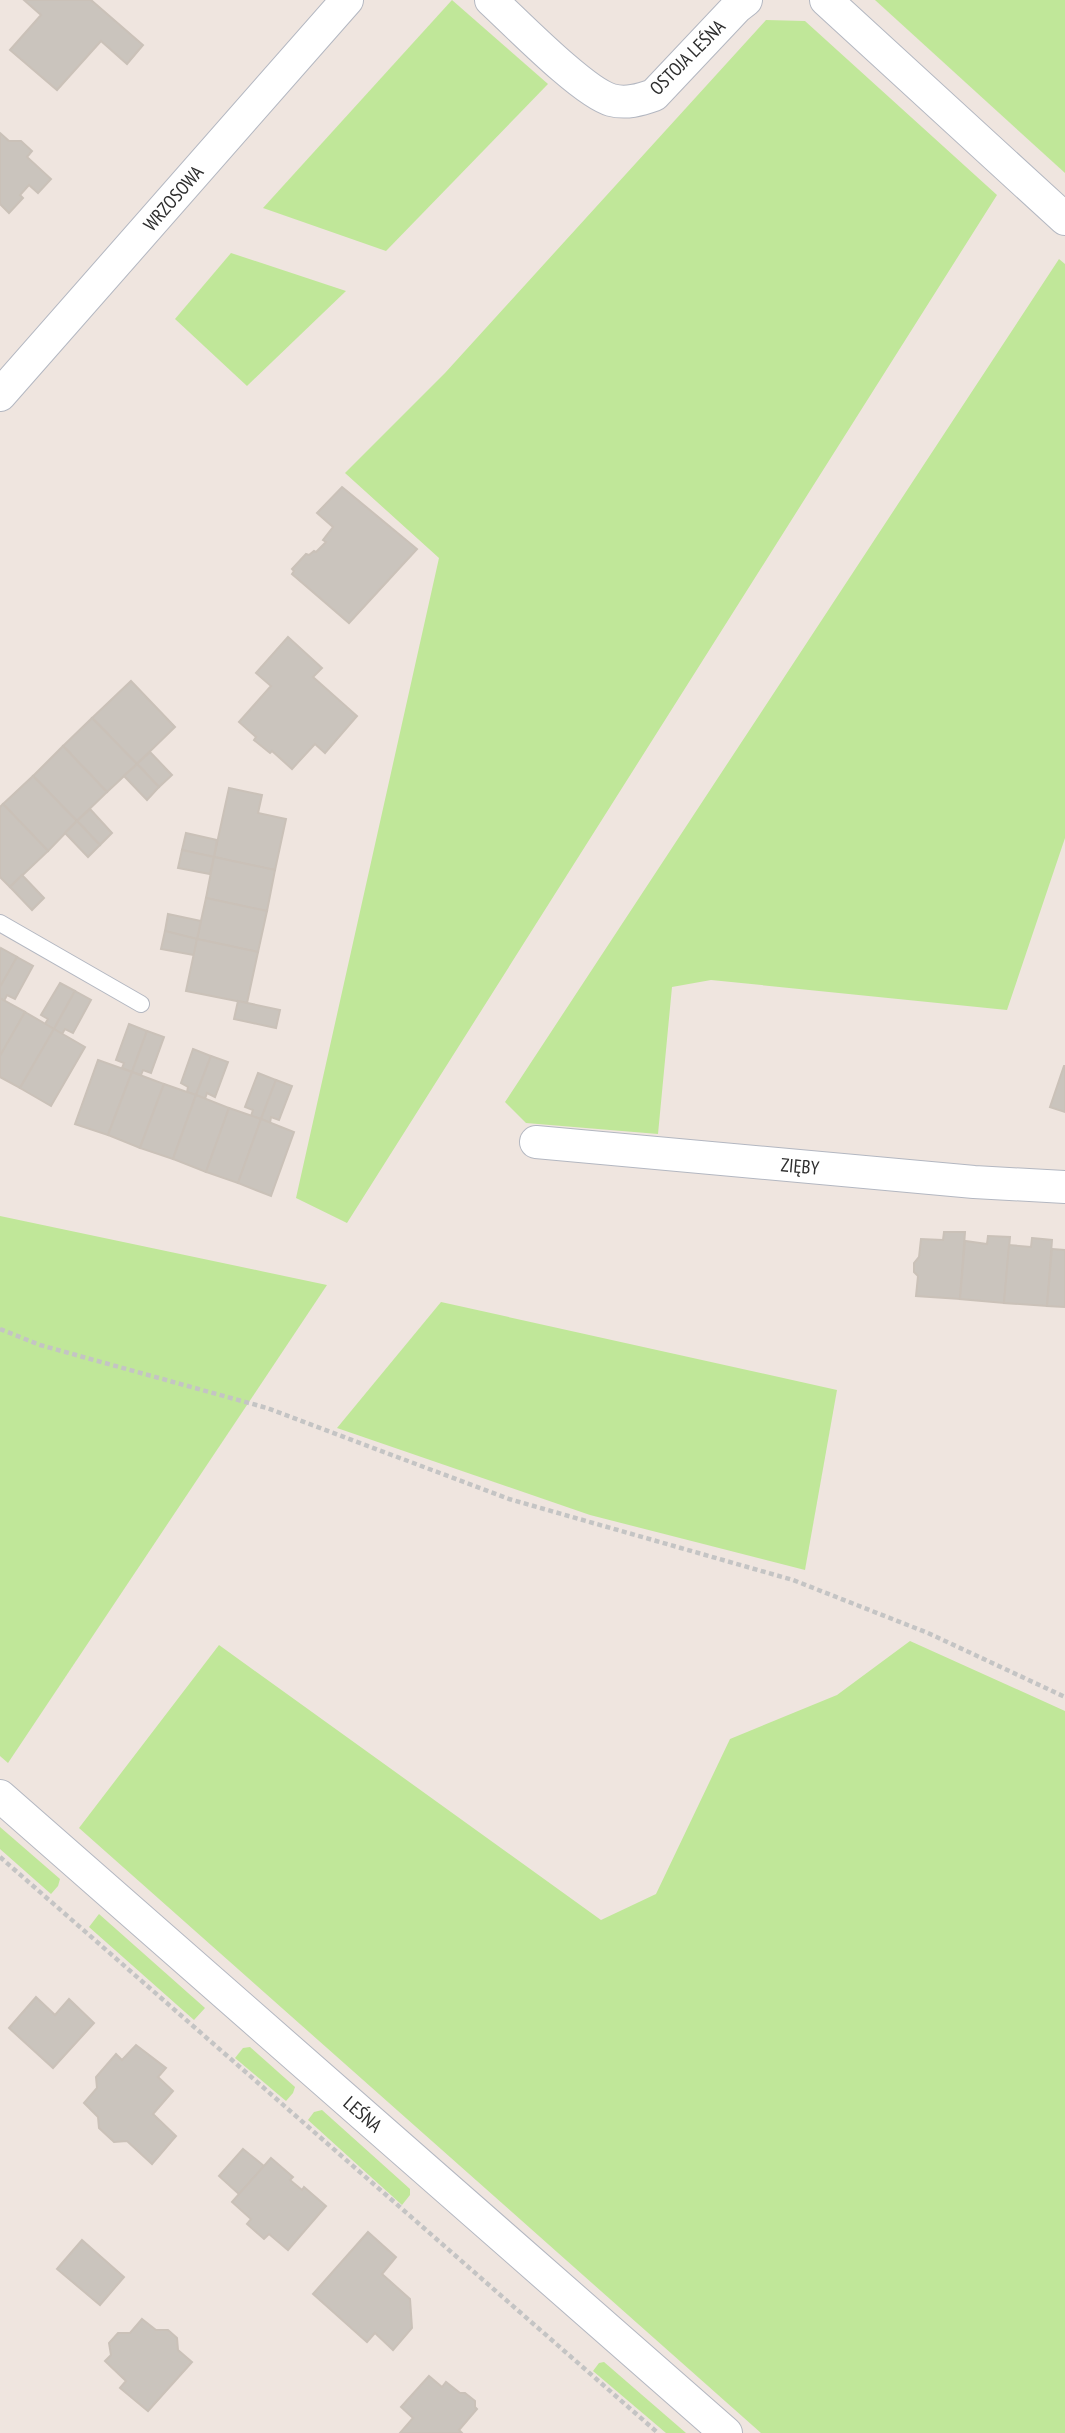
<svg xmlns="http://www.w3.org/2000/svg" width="1065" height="2433" font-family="'PT Sans Narrow',sans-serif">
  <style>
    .green { fill: #c0e799 }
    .building { fill: #cac4bd; stroke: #cac1b8; stroke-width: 2 }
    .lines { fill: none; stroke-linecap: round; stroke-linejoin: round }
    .service-casing { stroke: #b3b7c1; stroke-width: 18 }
    .minor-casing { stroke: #b3b7c1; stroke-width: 34 }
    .path { stroke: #c4c4c4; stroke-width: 4.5; stroke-dasharray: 5 3.5; stroke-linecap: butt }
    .service { stroke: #fff; stroke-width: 16 }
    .minor { stroke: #fff; stroke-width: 32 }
    .labels { text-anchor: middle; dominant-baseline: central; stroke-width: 5; stroke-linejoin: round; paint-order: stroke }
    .street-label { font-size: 19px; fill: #2d2d2d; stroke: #fff }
  </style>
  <rect width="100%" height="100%" fill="#efe5df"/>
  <!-- green -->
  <g class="green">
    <polygon points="452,0 548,84 386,251 263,208"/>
    <polygon points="875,0 1065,0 1065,173"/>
    <polygon points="766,20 805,21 997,195 347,1223 296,1198 439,558 345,473 445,373"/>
    <polygon points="231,253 346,291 247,386 175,319"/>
    <polygon points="1059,259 1065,264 1065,838 1007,1010 711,980 672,987 658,1134 526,1123 505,1102"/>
    <polygon points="0,1216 327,1285 8,1763 0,1756"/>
    <polygon points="441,1302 837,1390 805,1570 590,1515 337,1428"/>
    <polygon points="910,1641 1065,1711 1065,2433 761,2433 79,1828 219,1645 601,1920 656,1894 730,1739 837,1695"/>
    <polygon points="0,1827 60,1879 58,1886 51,1894 0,1849"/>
    <polygon points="99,1914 205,2008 194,2020 89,1927"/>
    <polygon points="250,2047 295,2087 293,2093 286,2101 235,2058 243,2048"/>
    <polygon points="322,2110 410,2189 410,2195 402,2205 308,2120 314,2112"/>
    <polygon points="604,2362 686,2433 666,2433 593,2371 599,2363"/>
  </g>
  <!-- building -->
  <g class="building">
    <polygon points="24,0 91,0 143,45 127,64 101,41 57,90 10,50 41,15"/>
    <polygon points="0,133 9,141 21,141 32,151 27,157 51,179 38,193 29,185 20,195 23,198 9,213 0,204"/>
    <polygon points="342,487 417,549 349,623 292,574 294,571 292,569 306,554 309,555 314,551 316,552 326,542 323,540 333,527 317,513"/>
    <polygon points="288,637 322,668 313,677 357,716 325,753 315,744 292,769 272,751 270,753 254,740 256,737 239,722 271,686 256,673"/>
    <polygon points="131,681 175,727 137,764 92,718"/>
    <polygon points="92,718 137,764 107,792 63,746"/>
    <polygon points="63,746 107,792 77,821 33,776"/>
    <polygon points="150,752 172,775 159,787 137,764"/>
    <polygon points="137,764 159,787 147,800 124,776"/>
    <polygon points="33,776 77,821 48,851 3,804"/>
    <polygon points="229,788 262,795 258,813 286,819 275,870 214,857"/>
    <polygon points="3,804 48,851 10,887 0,877 0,807"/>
    <polygon points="90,809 112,833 100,845 77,821"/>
    <polygon points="77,821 100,845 88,857 65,833"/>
    <polygon points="186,833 217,840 214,857 182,850"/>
    <polygon points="182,850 214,857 210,874 178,868"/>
    <polygon points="214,857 275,870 267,911 206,898"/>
    <polygon points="22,875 44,898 32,910 10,887"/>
    <polygon points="206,898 267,911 258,952 197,939"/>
    <polygon points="168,914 201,921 197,939 165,931"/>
    <polygon points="165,931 197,939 194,955 161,949"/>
    <polygon points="197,939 258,952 247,1003 186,991"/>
    <polygon points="1,948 17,957 0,987 0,950"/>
    <polygon points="17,957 33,966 15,999 7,995 4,1001 0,998 0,987"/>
    <polygon points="60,983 75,991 54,1029 45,1024 48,1019 41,1015"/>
    <polygon points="75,991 91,1000 73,1033 65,1029 62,1034 54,1029"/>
    <polygon points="0,998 25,1012 0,1056"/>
    <polygon points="238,1001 280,1010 276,1028 234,1019"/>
    <polygon points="25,1012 54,1029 20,1088 0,1077 0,1056"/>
    <polygon points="129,1024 147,1031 132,1072 122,1068 124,1063 116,1060"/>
    <polygon points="54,1029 85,1047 51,1106 20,1088"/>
    <polygon points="147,1031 164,1037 151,1073 143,1070 141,1075 132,1072"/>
    <polygon points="193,1049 211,1056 196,1095 187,1092 188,1087 181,1083"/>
    <polygon points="211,1056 228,1062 215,1097 207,1093 205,1099 196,1095"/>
    <polygon points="98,1060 132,1072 108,1135 75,1124"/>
    <polygon points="1064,1066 1065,1066 1065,1112 1050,1107"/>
    <polygon points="132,1072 164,1084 140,1148 108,1135"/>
    <polygon points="258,1073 276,1080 261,1119 251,1116 253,1110 245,1107"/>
    <polygon points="276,1080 292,1086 279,1120 271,1117 270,1123 261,1119"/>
    <polygon points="164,1084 196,1095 173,1159 140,1148"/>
    <polygon points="196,1095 229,1108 206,1172 173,1159"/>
    <polygon points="229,1108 261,1119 238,1183 206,1172"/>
    <polygon points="261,1119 294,1132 271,1196 238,1183"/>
    <polygon points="944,1232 965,1232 960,1299 916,1296 918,1276 914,1272 914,1263 919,1257 921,1239 943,1240"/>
    <polygon points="988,1236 1010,1237 1004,1303 960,1299 965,1241 987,1244"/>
    <polygon points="1032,1238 1052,1240 1047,1306 1004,1303 1009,1245 1031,1247"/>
    <polygon points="1052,1249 1065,1250 1065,1307 1047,1306"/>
    <polygon points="36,1997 55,2015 69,1999 94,2023 53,2068 9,2028"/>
    <polygon points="136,2045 166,2068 158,2077 173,2091 153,2114 176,2136 152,2164 127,2141 114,2142 99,2128 98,2117 84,2103 97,2088 96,2077 116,2054 122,2060"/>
    <polygon points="243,2149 264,2166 239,2194 219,2176"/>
    <polygon points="271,2158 293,2177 290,2180 302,2190 304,2187 326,2206 288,2250 269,2234 264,2239 247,2224 251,2219 232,2202"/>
    <polygon points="368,2232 396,2257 382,2274 410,2299 412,2328 393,2350 375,2333 367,2342 313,2294"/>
    <polygon points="82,2240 124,2277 100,2305 57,2269"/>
    <polygon points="142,2319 156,2330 168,2330 177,2338 178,2350 192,2362 148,2411 120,2388 126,2381 105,2361 111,2355 109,2343 118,2333 130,2333"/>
    <polygon points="429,2376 442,2387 446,2382 460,2393 465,2393 475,2401 475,2407 477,2409 459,2430 462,2433 400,2433 413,2418 401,2407"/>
  </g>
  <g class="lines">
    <!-- service casing -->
    <g class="service-casing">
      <polyline id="service" points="0,923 141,1004"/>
    </g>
    <!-- minor casing -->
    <g class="minor-casing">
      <g id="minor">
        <path d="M491,0C516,23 583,92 611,100C626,104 640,100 654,95L737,7L746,0"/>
        <polyline points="826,0 1065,219"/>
        <polyline points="0,395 347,0"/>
        <polyline points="536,1142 974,1182 1065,1187"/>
        <polyline points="0,1796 726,2433"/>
      </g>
    </g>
    <!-- path -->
    <g class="path">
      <polyline points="0,1329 40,1345 267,1408 509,1499 793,1580 928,1633 1065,1697"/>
      <polyline points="0,1857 658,2433"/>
    </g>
    <!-- service -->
    <use href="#service" class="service"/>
    <!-- minor -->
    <use href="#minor" class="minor"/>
  </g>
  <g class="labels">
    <!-- street labels -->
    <g class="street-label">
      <text transform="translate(687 57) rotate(-45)">OSTOJA LEŚNA</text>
      <text transform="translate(173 198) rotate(-49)">WRZOSOWA</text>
      <text transform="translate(800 1166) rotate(5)">ZIĘBY</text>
      <text transform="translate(363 2114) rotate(41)">LEŚNA</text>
    </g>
  </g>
</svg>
